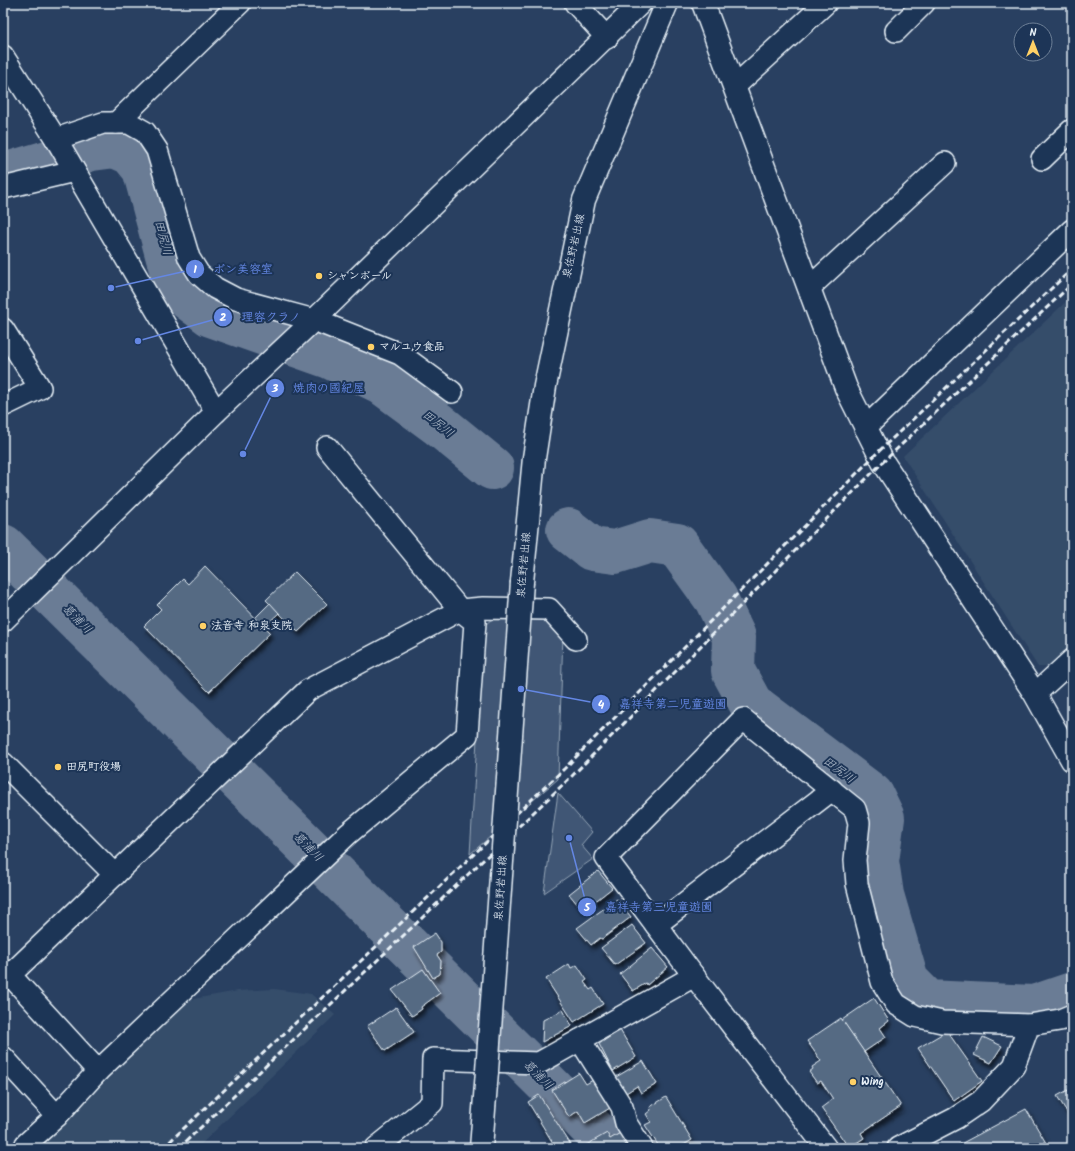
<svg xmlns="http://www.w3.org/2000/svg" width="1075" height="1151" font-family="Kalam,'Klee One',sans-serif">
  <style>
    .built { fill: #364d6b }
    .green { fill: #415774; stroke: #94a4b6 }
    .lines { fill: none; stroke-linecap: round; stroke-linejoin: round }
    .river { stroke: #6b7c95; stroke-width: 44 }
    .building { fill: #556a83; stroke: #e8f1f8; filter: url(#shadow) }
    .street-casing { stroke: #e8f1f8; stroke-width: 24 }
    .secondary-casing { stroke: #e8f1f8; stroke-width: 25 }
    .primary-casing { stroke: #e8f1f8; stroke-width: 25 }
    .street { stroke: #1d3557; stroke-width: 21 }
    .secondary { stroke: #1d3557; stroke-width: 22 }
    .primary { stroke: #1d3557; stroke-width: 22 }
    .rail { stroke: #e8f1f8; stroke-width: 3; stroke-dasharray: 6 3; stroke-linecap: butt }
    .primary-bridge-casing { stroke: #e8f1f8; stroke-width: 25; stroke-linecap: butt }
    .primary-bridge { stroke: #1d3557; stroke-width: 22 }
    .poi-dot { fill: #ffd166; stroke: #1d3557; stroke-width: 1.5 }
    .labels { text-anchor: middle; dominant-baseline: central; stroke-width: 4; stroke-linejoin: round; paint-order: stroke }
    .street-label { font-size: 11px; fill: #e8f1f8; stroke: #1d3557 }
    .poi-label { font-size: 11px; font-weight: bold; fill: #e8f1f8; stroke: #1d3557; text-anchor: start }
    .water-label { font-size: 12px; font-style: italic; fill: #b6c2d0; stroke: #1d3557 }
    .leader { fill: none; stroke: #6487e3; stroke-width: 1.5 }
    .callout-dot { fill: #6487e3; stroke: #1d3557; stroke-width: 1.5 }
    .mark-label { font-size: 12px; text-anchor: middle; font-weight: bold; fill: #fff }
    .callout-label { font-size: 12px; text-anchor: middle; font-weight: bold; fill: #6487e3; stroke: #1d3557; stroke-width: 4; stroke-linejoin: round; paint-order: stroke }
  </style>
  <defs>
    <filter id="shadow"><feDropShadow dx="2.5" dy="4.5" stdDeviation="2" flood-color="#0009"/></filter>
  </defs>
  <rect width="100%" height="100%" fill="#294061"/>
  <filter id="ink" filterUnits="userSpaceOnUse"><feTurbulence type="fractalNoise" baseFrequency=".025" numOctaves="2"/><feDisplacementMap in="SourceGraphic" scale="8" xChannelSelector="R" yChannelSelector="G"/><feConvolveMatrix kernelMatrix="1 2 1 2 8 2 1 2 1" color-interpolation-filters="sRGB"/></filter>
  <g filter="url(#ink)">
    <!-- built -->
    <g class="built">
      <polygon points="1072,296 1072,649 1053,667 1038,667 903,456"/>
      <polygon points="274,989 311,994 335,1015 197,1148 38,1148 188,1000 238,991"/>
    </g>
    <!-- green -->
    <g class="green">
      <polygon points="504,608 546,610 563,635 558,779 470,854 484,626"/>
      <polygon points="558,793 592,832 581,845 593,859 544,893"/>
    </g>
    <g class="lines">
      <!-- river -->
      <g class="river">
        <polyline points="3,175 92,149 115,146 131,153 144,169 173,277 188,298 211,315 330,357 381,382 438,424 492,468"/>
        <polyline points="568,530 592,549 615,552 650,541 677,545 716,599 734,637 733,671 751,704 872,795 883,818 877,861 882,895 907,981 928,1002 1034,1007 1072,994"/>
        <polyline points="3,546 612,1148"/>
      </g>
    </g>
    <!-- building -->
    <g class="building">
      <polygon points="205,566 270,633 209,692 144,626 161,609 157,605 183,579 188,584"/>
      <polygon points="295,572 327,604 298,632 266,600"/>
      <polygon points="270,603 279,613 264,627 255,618"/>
      <polygon points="598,871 612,888 583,911 569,894"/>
      <polygon points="617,899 631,917 602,939 600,938 591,945 577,928"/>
      <polygon points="632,925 646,943 615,965 601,948"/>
      <polygon points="435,933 441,942 441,952 437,955 441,961 440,974 433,978 414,947"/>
      <polygon points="652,948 668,967 647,985 646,983 633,991 620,974"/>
      <polygon points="569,964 571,968 577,965 587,980 584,982 590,990 593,988 603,1004 574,1022 546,979"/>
      <polygon points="423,969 440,993 421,1007 422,1009 412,1016 392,990"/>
      <polygon points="874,998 889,1021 880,1028 886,1037 864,1052 842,1020"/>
      <polygon points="396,1007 414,1032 385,1051 367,1026"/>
      <polygon points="563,1010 572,1026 542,1042 543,1020"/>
      <polygon points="841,1018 901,1106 861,1133 864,1138 849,1148 821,1108 833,1099 821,1081 817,1083 809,1072 813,1069 812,1067 821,1061 807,1041"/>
      <polygon points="620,1030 636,1057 613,1071 599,1044"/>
      <polygon points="947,1031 982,1081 954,1101 918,1048"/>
      <polygon points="983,1037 1002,1046 991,1063 974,1055"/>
      <polygon points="643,1061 657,1084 641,1093 637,1086 626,1093 616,1077"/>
      <polygon points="579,1073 586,1084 593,1080 610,1108 585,1123 578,1111 569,1117 552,1090"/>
      <polygon points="1072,1088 1072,1120 1057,1096"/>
      <polygon points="539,1095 573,1148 556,1148 528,1102"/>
      <polygon points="666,1097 692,1140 682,1146 683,1148 660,1148 645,1125 651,1122 646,1114 651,1110 650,1107"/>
      <polygon points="1026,1109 1049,1148 953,1148"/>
      <polygon points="622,1132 629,1143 621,1148 583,1147 607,1133 610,1139"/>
    </g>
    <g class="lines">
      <!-- street casing -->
      <g class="street-casing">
        <g id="street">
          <polyline points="575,3 607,38"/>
          <polyline points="896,31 924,3"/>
          <polyline points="3,56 56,139 216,412"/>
          <polyline points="735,86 826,3"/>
          <polyline points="116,123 240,3"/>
          <polyline points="56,139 103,123 129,123 145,132 157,150 189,258 199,274 215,288 236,299 314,320 400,354 452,392"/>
          <polyline points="1042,159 1072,130"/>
          <polyline points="3,188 74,171"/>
          <polyline points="809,288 945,163"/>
          <polyline points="3,329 40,388 3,406"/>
          <polyline points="865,428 1072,230"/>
          <polyline points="3,621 216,412 314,320 641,3"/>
          <polyline points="1035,694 1072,660"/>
          <polyline points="3,763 115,875"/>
          <polyline points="656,925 832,790"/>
          <polyline points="580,1040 622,1107 626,1123 642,1148"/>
          <polyline points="3,1057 57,1116"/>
          <polyline points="98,1071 348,834 467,735 475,622 460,610 327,447"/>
          <polyline points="26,1144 57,1116 98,1071 10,975 308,690 460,610 483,608 549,609 576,639"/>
          <polyline points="376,1148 432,1103 433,1059 539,1063 694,976"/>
          <polyline points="826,1148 694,976 606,858 743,719 855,809 859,823 855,860 857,884 882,982 896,1004 915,1016 942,1022 1029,1025"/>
          <polyline points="898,1148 956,1118 981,1101 1014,1066 1029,1025 1060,1020 1072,1015"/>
        </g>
      </g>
      <!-- secondary casing -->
      <g class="secondary-casing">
        <polyline id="secondary" points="703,3 846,388 883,462 1035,694 1072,760"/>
      </g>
      <!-- primary casing -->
      <g class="primary-casing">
        <g id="primary">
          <polyline points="522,582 534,458 545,386 584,200 667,3"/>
          <polyline points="481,1148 487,1071"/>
        </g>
      </g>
      <!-- street -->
      <use href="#street" class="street"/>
      <!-- secondary -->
      <use href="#secondary" class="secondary"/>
      <!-- primary -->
      <use href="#primary" class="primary"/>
      <!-- rail -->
      <g class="rail">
        <polyline points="163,1148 565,768 877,453 1072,269"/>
        <polyline points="179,1148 572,776 883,462 1072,284"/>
      </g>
      <!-- primary-bridge casing -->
      <g class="primary-bridge-casing">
        <polyline id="primary-bridge" points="487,1071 522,582"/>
      </g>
      <!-- primary-bridge -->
      <use href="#primary-bridge" class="primary-bridge"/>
    </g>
  </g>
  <!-- markers -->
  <g class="poi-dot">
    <circle cx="319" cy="276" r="4"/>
    <circle cx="371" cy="347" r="4"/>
    <circle cx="203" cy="626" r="4"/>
    <circle cx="58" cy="767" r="4"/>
    <circle cx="853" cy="1082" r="4"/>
  </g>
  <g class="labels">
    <!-- street labels -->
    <g class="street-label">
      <text transform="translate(574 246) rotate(-77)">泉佐野岩出線</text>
      <text transform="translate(524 565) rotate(-85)">泉佐野岩出線</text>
      <text transform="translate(501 888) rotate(-86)">泉佐野岩出線</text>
    </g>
    <!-- poi labels -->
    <g class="poi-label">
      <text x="327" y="276">シャンボール</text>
      <text x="379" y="347">マルユウ食品</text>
      <text x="211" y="626">法音寺 和泉支院</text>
      <text x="66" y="767">田尻町役場</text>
      <text x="861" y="1082">Wing</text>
    </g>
    <!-- water labels -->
    <g class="water-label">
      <text transform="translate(163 238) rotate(75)">田尻川</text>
      <text transform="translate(438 424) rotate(38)">田尻川</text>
      <text transform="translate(77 619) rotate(45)">葛浦川</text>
      <text transform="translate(839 770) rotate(37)">田尻川</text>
      <text transform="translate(308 847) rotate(45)">葛浦川</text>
      <text transform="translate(538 1075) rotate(45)">葛浦川</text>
    </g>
  </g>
  <!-- callouts -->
  <path class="leader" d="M111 288L195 269M138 341L223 317M243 454L275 388M521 689L601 704M569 838L587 907"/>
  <g class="callout-dot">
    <circle cx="111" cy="288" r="4"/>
    <circle cx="138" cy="341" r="4"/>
    <circle cx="243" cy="454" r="4"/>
    <circle cx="521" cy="689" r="4"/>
    <circle cx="569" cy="838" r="4"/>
    <circle cx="195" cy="269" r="10"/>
    <circle cx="223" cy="317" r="10"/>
    <circle cx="275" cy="388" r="10"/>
    <circle cx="601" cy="704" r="10"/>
    <circle cx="587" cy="907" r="10"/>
  </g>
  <g class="mark-label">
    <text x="195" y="273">1</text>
    <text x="223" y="321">2</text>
    <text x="275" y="392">3</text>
    <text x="601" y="708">4</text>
    <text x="587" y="911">5</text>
  </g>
  <g class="callout-label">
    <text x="243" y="273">ボン美容室</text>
    <text x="271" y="321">理容クラノ</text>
    <text x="329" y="392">焼肉の國紀屋</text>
    <text x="673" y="708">嘉祥寺第二児童遊園</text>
    <text x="659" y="911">嘉祥寺第三児童遊園</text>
  </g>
  <!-- margin -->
  <rect width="1075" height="1151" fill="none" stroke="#1d3557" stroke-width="16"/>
  <rect x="8" y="8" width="1059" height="1135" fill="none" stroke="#e8f1f8" stroke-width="1.5" filter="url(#ink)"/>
  <!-- north arrow -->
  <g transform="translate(1033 42)"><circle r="19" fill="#1d3557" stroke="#6e8097"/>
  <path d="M0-3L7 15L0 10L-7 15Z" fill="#ffd166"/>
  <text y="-6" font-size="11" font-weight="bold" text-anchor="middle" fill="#e8f1f8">N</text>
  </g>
</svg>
